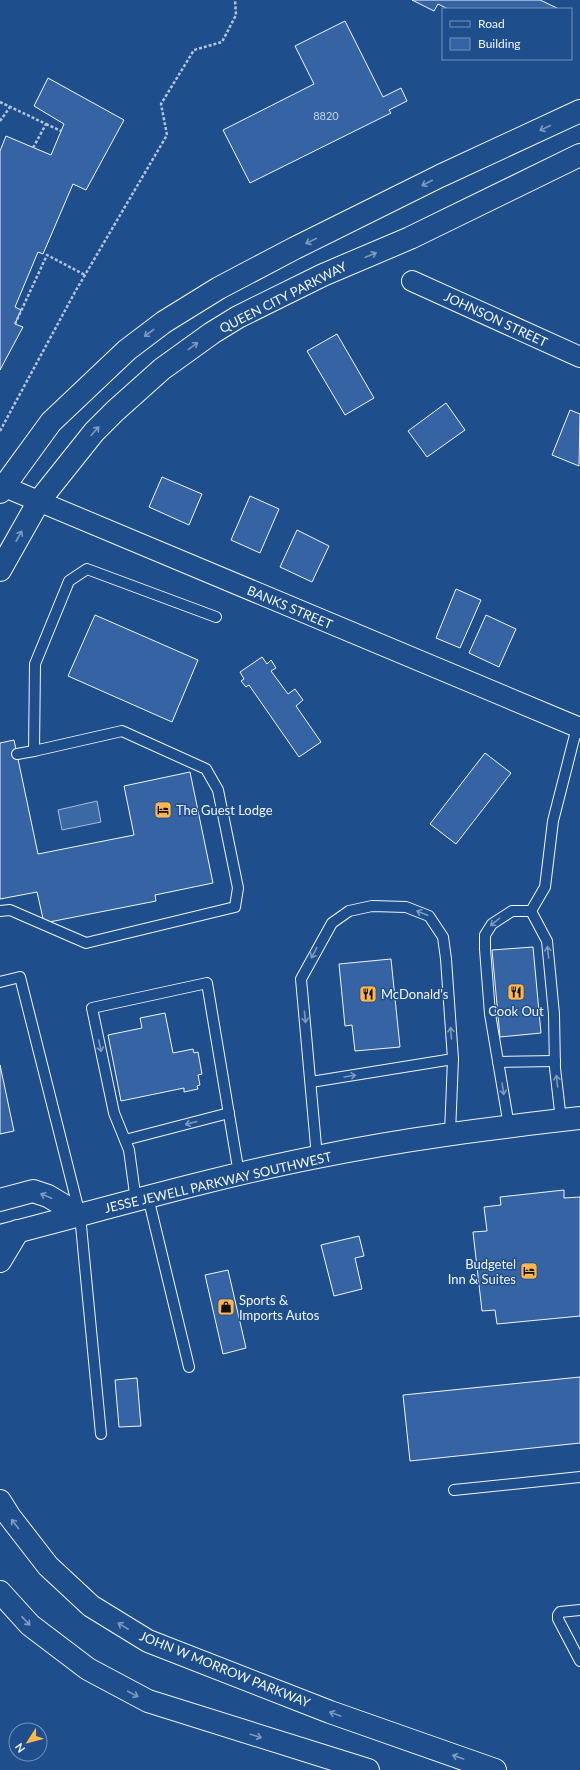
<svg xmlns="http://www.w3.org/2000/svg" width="580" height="1770" font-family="Lato,sans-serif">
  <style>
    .water { fill: #3b69a3; stroke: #a8bbd7 }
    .building { fill: #3563a3; stroke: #f2f6ff }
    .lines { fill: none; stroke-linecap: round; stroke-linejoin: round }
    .service-casing { stroke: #f2f6ff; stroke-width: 12 }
    .minor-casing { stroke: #f2f6ff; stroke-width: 22 }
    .primary-casing { stroke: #f2f6ff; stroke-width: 24 }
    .path { stroke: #b3c4dc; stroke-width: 2.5; stroke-dasharray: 3 2; stroke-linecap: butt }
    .service { stroke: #1f4e8c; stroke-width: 10 }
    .minor { stroke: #1f4e8c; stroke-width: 20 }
    .primary { stroke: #1f4e8c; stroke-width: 22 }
    .oneway { stroke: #7e9ac0 }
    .labels { text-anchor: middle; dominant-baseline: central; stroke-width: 3; stroke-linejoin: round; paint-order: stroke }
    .number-label { font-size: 11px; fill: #c3d1e8 }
    .street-label { font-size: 13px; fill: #f2f6ff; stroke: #1f4e8c }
    .poi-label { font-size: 13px; fill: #f2f6ff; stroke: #1f4e8c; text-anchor: start }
  </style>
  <rect width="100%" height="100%" fill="#1f4e8c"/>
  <!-- water -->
  <polygon class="water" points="97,801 101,822 62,830 58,810"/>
  <!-- building -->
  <g class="building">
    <polygon points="412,0 540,0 559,9 448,9 438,4 434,11"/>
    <polygon points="345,21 383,97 401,88 407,101 389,110 391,113 250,183 223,130 314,84 295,46"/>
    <polygon points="48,78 124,120 86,190 73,184 43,254 38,252 15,307 21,310 15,324 23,327 0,370 0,151 6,136 51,155 64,124 34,106"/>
    <polygon points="337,334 374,398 345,415 307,351"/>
    <polygon points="446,403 465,430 427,457 408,431"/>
    <polygon points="570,410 580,414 579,466 552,455"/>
    <polygon points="162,477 202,494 189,525 149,507"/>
    <polygon points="250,496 279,509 260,553 231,540"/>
    <polygon points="297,530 329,546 312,582 280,567"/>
    <polygon points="456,589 481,600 460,648 436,638"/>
    <polygon points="95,615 198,660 172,722 68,676"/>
    <polygon points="486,615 516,629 499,667 469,653"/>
    <polygon points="262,657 267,664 271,660 276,668 271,671 288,694 295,689 303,700 296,706 321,742 299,757 249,685 246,687 241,681 244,679 240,672"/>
    <polygon points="14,740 38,854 134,835 124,786 190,772 213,883 155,895 156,901 44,923 37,892 0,899 0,743"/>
    <polygon points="485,753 511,773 456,844 430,824"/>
    <polygon points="533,947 541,1033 500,1037 492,950"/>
    <polygon points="391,959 400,1047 355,1051 352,1025 345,1026 339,964"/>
    <polygon points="165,1013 173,1053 193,1049 194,1053 198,1052 202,1074 198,1075 200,1085 197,1086 198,1089 184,1092 184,1088 121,1101 108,1035 142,1028 140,1018"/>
    <polygon points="0,1065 14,1131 0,1134"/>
    <polygon points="564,1190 564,1198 580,1197 580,1316 497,1324 495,1310 482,1311 473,1232 487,1231 484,1207 501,1205 500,1197"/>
    <polygon points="359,1236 364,1256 355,1258 362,1289 334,1296 321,1245"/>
    <polygon points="228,1270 246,1348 223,1354 205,1275"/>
    <polygon points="580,1377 580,1443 410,1461 403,1395"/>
    <polygon points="137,1378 141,1426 119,1427 115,1380"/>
  </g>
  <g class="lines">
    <!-- service casing -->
    <g class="service-casing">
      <g id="service">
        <polyline points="17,754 34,751"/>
        <polyline points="0,911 10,910 86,943 235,907 238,888 218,790 206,769 122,731 34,751 35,664 69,581 87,569 216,617"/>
        <polyline points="531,911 547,941 554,1014 555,1068 561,1120"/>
        <polyline points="531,911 545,887 553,821 577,727"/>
        <polyline points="0,982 20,977 80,1215 101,1434"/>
        <polyline points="498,1062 555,1061"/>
        <polyline points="311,1082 453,1059 446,959 443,937 429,916 406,907 372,906 349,911 332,923 301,979 317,1157"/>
        <polyline points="509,1126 490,1014 485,949 485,935 492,924 512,911 531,911"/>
        <polyline points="450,1133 453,1059"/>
        <polyline points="125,1140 229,1113"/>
        <polyline points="148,1197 189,1367"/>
        <polyline points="136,1201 129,1150 114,1113 92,1008 207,983 239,1174"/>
        <polyline points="454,1490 580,1477"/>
        <polyline points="580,1610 560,1612 558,1615 558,1619 580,1661"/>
      </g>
    </g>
    <!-- minor casing -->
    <g class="minor-casing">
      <g id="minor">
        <polyline points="412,281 580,357"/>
        <polyline points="0,485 580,728"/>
      </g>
    </g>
    <!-- primary casing -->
    <g class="primary-casing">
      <g id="primary">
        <polyline points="0,492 51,422 127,350 164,322 219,288 295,248 440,176 580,111"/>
        <polyline points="0,570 39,501 94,432 115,411 162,369 212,333 238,317 323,275 410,238 580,155"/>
        <polyline points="0,1200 33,1191 48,1196 80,1215"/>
        <path d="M0,1236C105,1209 210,1178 317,1157C404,1139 492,1128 580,1118"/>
        <polyline points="0,1261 18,1231"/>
        <polyline points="0,1501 10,1517 48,1566 91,1606 148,1641 330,1712 495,1770"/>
        <polyline points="0,1592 30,1625 88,1669 148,1701 368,1770"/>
      </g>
    </g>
    <!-- path -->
    <g class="path">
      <polyline points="0,102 46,124 33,148"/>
      <polyline points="0,121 10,107"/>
      <polyline points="46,124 61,131"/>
      <polyline points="15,324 47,255 85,275"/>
      <polyline points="0,431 75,292 167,135 161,104 194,50 222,42 236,15 235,0"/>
    </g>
    <!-- service -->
    <use href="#service" class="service"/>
    <!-- minor -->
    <use href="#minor" class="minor"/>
    <!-- primary -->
    <use href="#primary" class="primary"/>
  </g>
  <!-- one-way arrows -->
  <defs><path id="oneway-shaft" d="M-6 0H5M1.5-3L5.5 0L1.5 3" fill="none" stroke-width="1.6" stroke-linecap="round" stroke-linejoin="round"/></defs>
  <g class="oneway">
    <use href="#oneway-shaft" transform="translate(545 128) rotate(155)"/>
    <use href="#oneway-shaft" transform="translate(427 183) rotate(153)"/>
    <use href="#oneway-shaft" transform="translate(311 241) rotate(154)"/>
    <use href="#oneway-shaft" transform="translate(371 255) rotate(-23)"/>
    <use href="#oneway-shaft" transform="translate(149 333) rotate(143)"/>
    <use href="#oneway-shaft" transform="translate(193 346) rotate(-36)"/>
    <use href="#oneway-shaft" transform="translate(95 431) rotate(-48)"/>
    <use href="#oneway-shaft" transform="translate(19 536) rotate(-61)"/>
    <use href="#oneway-shaft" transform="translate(422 913) rotate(-158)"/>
    <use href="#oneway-shaft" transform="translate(495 922) rotate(141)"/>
    <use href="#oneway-shaft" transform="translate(548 952) rotate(-96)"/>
    <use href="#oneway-shaft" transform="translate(314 953) rotate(118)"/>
    <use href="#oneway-shaft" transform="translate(305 1017) rotate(84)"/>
    <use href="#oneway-shaft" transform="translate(451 1033) rotate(-94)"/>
    <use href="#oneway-shaft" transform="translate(100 1046) rotate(78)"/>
    <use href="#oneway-shaft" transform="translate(350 1076) rotate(-9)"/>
    <use href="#oneway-shaft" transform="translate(557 1081) rotate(-96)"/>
    <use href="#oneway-shaft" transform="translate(503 1089) rotate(81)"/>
    <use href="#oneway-shaft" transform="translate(191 1123) rotate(165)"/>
    <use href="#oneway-shaft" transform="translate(46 1196) rotate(-157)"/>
    <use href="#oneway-shaft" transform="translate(15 1524) rotate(-128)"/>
    <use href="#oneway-shaft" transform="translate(26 1621) rotate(47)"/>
    <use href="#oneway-shaft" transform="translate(123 1626) rotate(-149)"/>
    <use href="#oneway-shaft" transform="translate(133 1694) rotate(28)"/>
    <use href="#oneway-shaft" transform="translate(335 1714) rotate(-160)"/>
    <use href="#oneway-shaft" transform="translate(256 1736) rotate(17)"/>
    <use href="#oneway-shaft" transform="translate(458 1757) rotate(-161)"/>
  </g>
  <!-- icons -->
  <defs>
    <g id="hotel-square" transform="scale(0.9)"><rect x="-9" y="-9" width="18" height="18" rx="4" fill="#ffb74d" stroke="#1f4e8c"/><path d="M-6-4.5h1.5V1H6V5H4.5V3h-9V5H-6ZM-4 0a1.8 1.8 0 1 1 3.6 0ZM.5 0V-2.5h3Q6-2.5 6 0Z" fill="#111"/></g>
    <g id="restaurant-square" transform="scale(0.9)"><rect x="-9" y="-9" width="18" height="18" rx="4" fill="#ffb74d" stroke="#1f4e8c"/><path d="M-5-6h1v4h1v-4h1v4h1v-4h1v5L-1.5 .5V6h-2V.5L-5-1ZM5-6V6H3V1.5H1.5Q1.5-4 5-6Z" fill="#111"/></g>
    <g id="shop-square" transform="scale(0.9)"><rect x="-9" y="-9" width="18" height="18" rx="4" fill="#ffb74d" stroke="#1f4e8c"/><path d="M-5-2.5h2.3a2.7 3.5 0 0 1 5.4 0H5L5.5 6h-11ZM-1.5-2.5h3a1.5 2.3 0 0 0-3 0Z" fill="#111"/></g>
  </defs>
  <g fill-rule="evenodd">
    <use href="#hotel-square" x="163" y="810"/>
    <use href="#restaurant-square" x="516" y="992"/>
    <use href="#restaurant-square" x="368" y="994"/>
    <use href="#hotel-square" x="529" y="1271"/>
    <use href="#shop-square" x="226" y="1307"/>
  </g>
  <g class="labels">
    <!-- number labels -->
    <g class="number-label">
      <text x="326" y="115">8820</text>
    </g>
    <!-- street labels -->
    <g class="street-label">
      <text transform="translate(283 297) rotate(-27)">QUEEN CITY PARKWAY</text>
      <text transform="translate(496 319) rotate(25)">JOHNSON STREET</text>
      <text transform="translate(290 607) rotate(23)">BANKS STREET</text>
      <text transform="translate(218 1182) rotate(-13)">JESSE JEWELL PARKWAY SOUTHWEST</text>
      <text transform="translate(225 1669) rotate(22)">JOHN W MORROW PARKWAY</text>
    </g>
    <!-- poi labels -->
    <g class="poi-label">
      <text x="176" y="810">The Guest Lodge</text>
      <text x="381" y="994">McDonald's</text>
      <text x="516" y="1011" text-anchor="middle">Cook Out</text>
      <text x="516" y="1264" text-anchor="end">Budgetel<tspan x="516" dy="15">Inn &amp; Suites</tspan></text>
      <text x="239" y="1300">Sports &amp;<tspan x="239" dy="15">Imports Autos</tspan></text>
    </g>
  </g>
  <!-- legend -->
  <rect x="442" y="8" width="130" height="52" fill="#1f4e8c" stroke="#7391ba"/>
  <rect x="450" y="21" width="20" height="6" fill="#1f4e8c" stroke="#7391ba"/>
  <text x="478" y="28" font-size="12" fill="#f2f6ff">Road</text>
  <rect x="450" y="38" width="20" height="12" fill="#3563a3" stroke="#7391ba"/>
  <text x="478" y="48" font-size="12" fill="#f2f6ff">Building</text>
  <!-- north arrow -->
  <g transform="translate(28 1742) rotate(234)"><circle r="19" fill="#1f4e8c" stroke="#7391ba"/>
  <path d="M0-3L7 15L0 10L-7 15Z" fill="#ffb74d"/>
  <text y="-6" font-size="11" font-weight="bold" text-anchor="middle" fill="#f2f6ff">N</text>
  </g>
</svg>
